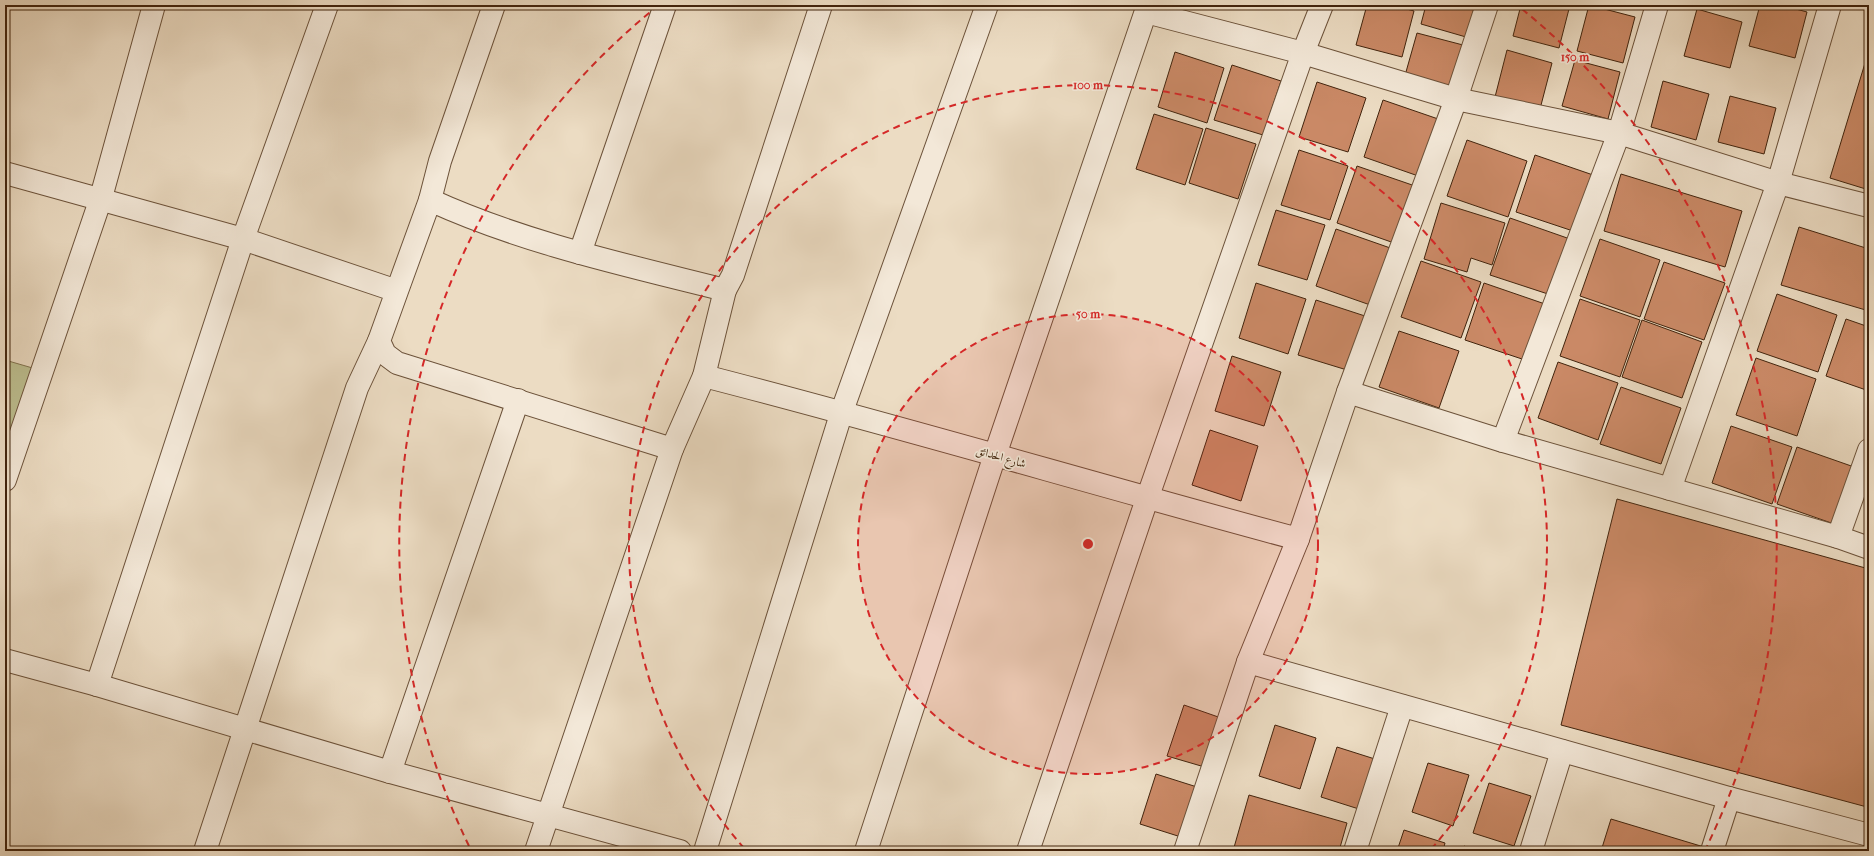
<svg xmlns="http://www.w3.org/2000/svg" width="1874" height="856" font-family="'IM FELL French Canon',Amiri,serif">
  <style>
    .green { fill: #bdbf90; stroke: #80724e }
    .building { fill: #ca8966; stroke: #42240d }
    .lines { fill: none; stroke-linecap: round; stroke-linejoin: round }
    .minor-casing { stroke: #6c523a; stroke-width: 24 }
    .minor { stroke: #f3e8d8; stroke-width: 22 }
    .ring { fill: none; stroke: #d62828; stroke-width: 2; stroke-dasharray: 7 5 }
    .labels { text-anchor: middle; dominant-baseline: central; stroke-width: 3.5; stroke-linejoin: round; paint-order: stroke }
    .street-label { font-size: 12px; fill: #42240d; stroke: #f3e8d8 }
    .centre { fill: #d62828; stroke: #f3e8d8; stroke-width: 2 }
    .ring-label { font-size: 12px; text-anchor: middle; font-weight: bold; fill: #d62828; stroke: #f3e8d8; stroke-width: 3.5; stroke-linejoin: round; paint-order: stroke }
  </style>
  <rect width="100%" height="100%" fill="#ecdcc3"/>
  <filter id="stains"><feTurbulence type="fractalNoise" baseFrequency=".005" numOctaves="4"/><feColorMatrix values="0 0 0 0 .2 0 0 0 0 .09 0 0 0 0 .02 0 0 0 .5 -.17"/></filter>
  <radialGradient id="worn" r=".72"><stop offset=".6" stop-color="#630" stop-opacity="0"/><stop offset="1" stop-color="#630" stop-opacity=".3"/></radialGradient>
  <!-- green -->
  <polygon class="green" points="5,360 36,369 5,464"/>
  <!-- building -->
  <g class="building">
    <polygon points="1367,5 1392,5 1414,11 1402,57 1356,45"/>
    <polygon points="1426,5 1475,5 1466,37 1421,24"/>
    <polygon points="1521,5 1570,5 1559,48 1513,36"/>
    <polygon points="1589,5 1635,17 1623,63 1577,51"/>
    <polygon points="1760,5 1781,5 1807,12 1795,58 1749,46"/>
    <polygon points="1697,9 1742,22 1730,68 1684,56"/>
    <polygon points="1417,33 1463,45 1450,91 1404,79"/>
    <polygon points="1507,50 1552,63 1540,109 1495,97"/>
    <polygon points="1869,50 1869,190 1830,178"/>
    <polygon points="1175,52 1224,68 1207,123 1158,107"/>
    <polygon points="1575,60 1620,72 1608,119 1562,106"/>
    <polygon points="1232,65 1281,81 1263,135 1214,120"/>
    <polygon points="1663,81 1709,94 1696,140 1651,127"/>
    <polygon points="1317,82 1366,98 1348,152 1299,137"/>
    <polygon points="1730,96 1776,108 1764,154 1718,142"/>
    <polygon points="1383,100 1444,121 1424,178 1364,157"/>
    <polygon points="1154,114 1203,129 1185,185 1136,169"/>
    <polygon points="1206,128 1256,144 1238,199 1189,183"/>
    <polygon points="1467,140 1527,161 1508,217 1447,196"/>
    <polygon points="1299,150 1348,166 1330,220 1281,205"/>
    <polygon points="1535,155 1596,176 1576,232 1516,212"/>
    <polygon points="1357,166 1418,187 1397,244 1337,223"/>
    <polygon points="1621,174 1742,211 1725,267 1604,231"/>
    <polygon points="1441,203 1505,223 1492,265 1471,258 1467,272 1424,259"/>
    <polygon points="1276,210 1325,225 1307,280 1258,265"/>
    <polygon points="1510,218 1570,239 1551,295 1490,275"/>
    <polygon points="1799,227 1869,249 1869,311 1781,285"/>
    <polygon points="1336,229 1396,250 1376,307 1316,286"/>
    <polygon points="1600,239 1660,260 1640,317 1580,296"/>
    <polygon points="1421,261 1481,282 1461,338 1401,317"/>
    <polygon points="1664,262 1725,283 1704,340 1644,319"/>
    <polygon points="1256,283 1306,299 1288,354 1239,338"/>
    <polygon points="1484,283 1545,304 1525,360 1465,340"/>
    <polygon points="1777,294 1837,315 1818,372 1757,351"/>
    <polygon points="1580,299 1640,320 1620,377 1560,356"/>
    <polygon points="1316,300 1365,316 1347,370 1298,355"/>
    <polygon points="1846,319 1869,327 1869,391 1826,376"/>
    <polygon points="1642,320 1702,342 1682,398 1622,377"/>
    <polygon points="1399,331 1459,351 1439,408 1379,387"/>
    <polygon points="1232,356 1281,372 1264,426 1215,411"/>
    <polygon points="1756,358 1816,379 1797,436 1736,415"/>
    <polygon points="1558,362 1618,383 1598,440 1538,418"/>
    <polygon points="1621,387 1681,408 1661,464 1600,444"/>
    <polygon points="1731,426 1792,447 1772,504 1712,483"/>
    <polygon points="1210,430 1258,446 1241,501 1192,485"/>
    <polygon points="1797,447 1857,468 1837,525 1777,504"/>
    <polygon points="1617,499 1869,569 1869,802 1867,807 1561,725"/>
    <polygon points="1184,705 1224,719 1208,768 1167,756"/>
    <polygon points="1275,725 1316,738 1300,789 1259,776"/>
    <polygon points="1337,747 1378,760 1362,810 1321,797"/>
    <polygon points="1428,763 1469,775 1453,826 1412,812"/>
    <polygon points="1156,774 1197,787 1181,837 1140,824"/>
    <polygon points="1489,783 1531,796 1514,846 1473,833"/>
    <polygon points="1249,795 1347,823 1339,851 1233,851"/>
    <polygon points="1611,819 1704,847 1703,851 1601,851"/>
    <polygon points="1404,830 1445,843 1443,851 1397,851"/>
    <polygon points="1464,846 1478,851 1463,851"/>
  </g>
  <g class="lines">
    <!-- minor casing -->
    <g class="minor-casing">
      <g id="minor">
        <polyline points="1146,12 1303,53 1456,99 1619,133 1778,183 1869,206"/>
        <path d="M5,173L243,239L397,291L379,341L385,354L397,363L672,449L704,376L725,290C626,265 524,243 430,200L397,291"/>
        <polyline points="430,200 440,161 494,5"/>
        <polyline points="580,253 665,5"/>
        <polyline points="725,290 733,275 821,5"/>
        <path d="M704,376C903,427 1100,486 1298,539"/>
        <polyline points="1348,392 1503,441 1838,537 1869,548"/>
        <polyline points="1503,441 1619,133 1657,5"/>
        <polyline points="5,480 100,201 154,5"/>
        <polyline points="1670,489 1778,183 1830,5"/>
        <polyline points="1838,537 1869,450"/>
        <polyline points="5,660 97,685 390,772 680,851"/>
        <polyline points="1248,662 1729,798 1869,835"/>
        <polyline points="97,685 243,239 327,5"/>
        <polyline points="390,772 518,400"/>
        <polyline points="205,851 357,388 379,341"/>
        <polyline points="536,851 672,449"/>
        <polyline points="705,851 842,411 987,5"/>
        <polyline points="866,851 995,455 1148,5"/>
        <polyline points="1028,851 1147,499 1303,53 1322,5"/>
        <polyline points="1185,851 1248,662 1298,539 1348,392 1456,99 1487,5"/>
        <polyline points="1355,851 1402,706"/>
        <polyline points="1531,851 1562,751"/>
        <polyline points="1712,851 1729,798"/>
      </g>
    </g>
    <!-- minor -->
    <use href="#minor" class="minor"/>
  </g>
  <!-- distance rings -->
  <circle cx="1088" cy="544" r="230" fill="#d62828" fill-opacity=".12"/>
  <g class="ring">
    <circle cx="1088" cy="544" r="230"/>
    <path d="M744 848A459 459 0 1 1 1432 848"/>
    <path d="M469 846A689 689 0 0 1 654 9M1522 9A689 689 0 0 1 1707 846"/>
  </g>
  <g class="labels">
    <!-- street labels -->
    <g class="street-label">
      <text transform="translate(1001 457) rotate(16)">شارع الحدائق</text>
    </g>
  </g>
  <circle cx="1088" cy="544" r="6" class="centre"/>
  <g class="ring-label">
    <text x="1575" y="61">150 m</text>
    <text x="1088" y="89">100 m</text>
    <text x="1088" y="318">50 m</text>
  </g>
  <!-- margin -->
  <rect width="1874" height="856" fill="none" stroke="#ecdcc3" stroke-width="20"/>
  <rect x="6" y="6" width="1862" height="844" fill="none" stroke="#42240d" stroke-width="2"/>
  <rect x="10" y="10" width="1854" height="836" fill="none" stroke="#42240d"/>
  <rect width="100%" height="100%" filter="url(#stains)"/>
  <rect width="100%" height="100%" fill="url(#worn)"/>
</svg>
